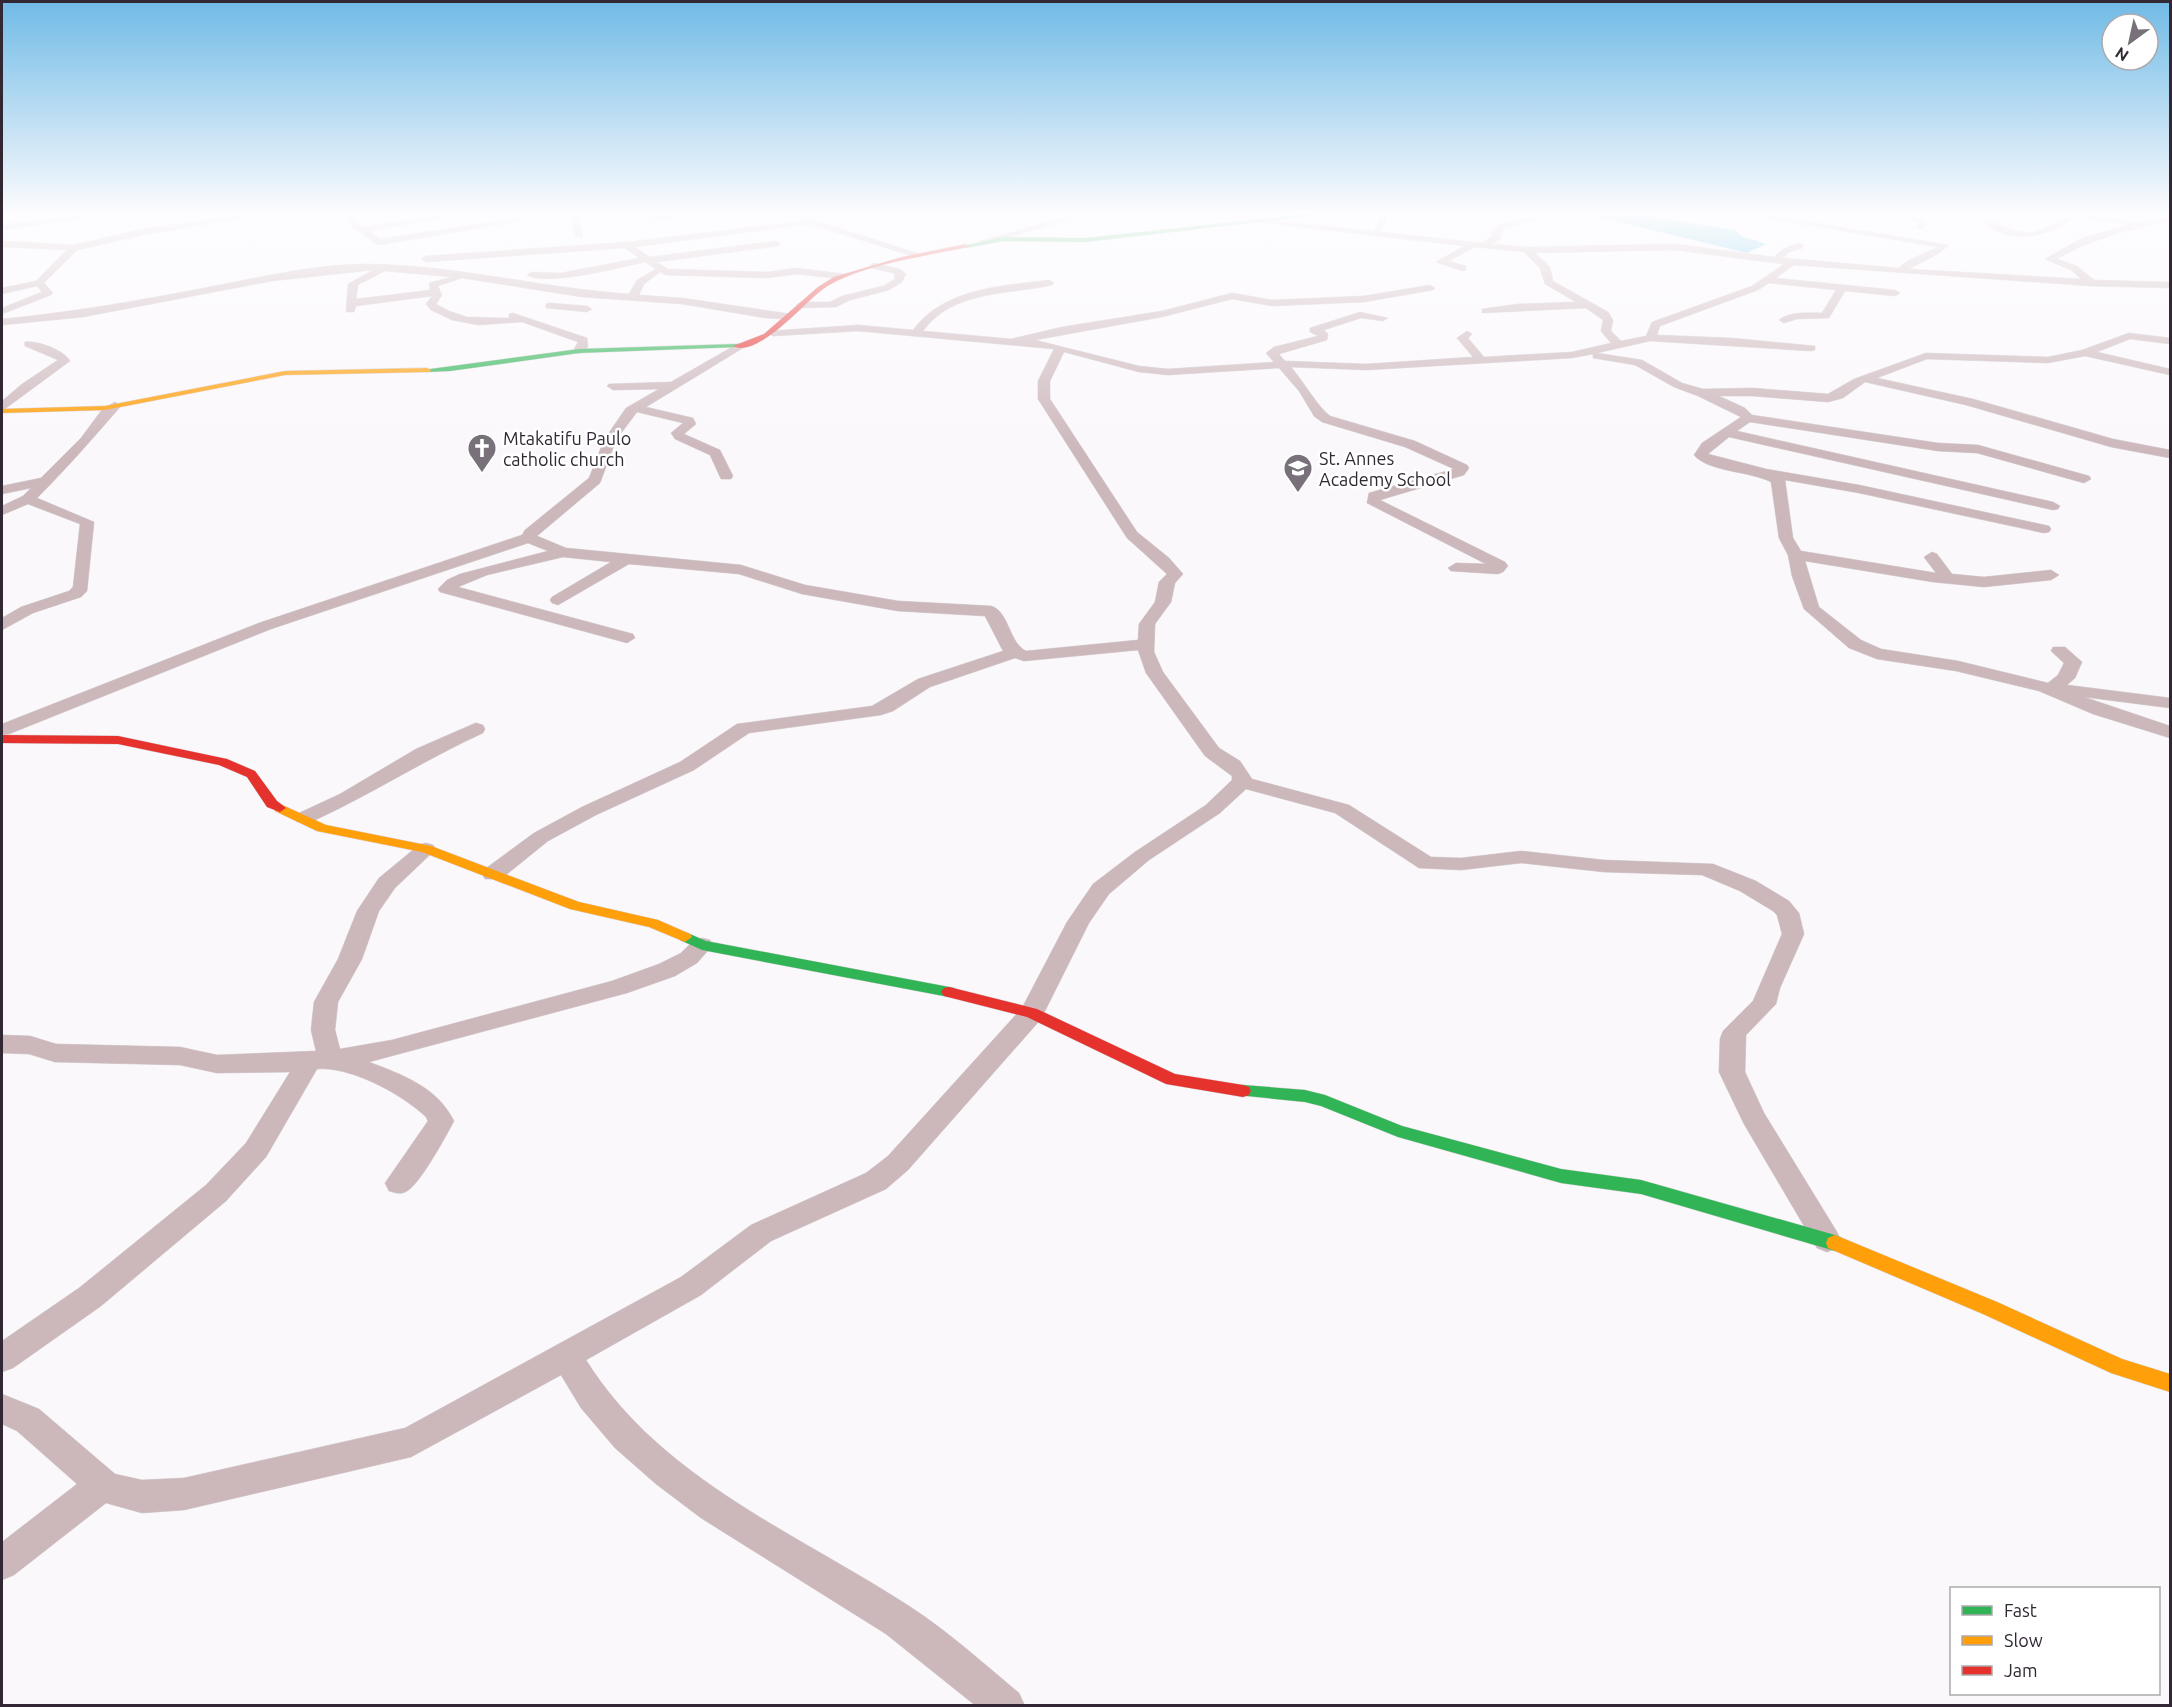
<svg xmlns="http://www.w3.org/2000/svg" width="2172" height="1707" font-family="Ubuntu,sans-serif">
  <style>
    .water { fill: #5dc4e2 }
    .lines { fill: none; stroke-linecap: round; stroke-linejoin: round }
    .street-casing { stroke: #d7d3d7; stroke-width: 1 }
    .fast-casing { stroke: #d7d3d7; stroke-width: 1 }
    .slow-casing { stroke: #d7d3d7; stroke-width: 1 }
    .jam-casing { stroke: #d7d3d7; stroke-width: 1 }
    .street { fill: #ccb7bb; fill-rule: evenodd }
    .fast { fill: #30b455; fill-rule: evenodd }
    .slow { fill: #ff9f0a; fill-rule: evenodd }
    .jam { fill: #e5322d; fill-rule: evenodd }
    .labels { text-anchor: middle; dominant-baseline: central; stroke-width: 5; stroke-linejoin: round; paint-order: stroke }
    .far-poi-label { font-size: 18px; fill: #312833; stroke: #fff; text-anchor: start }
  </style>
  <rect width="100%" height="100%" fill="#fbf8fc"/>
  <!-- water -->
  <polygon class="water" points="1590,215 1638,215 1735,230 1741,236 1766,244 1747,253"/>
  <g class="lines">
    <!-- street casing -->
    <g class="street-casing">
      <g id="street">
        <polygon points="83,215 107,215 2,230 2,225"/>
        <polygon points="239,215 260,215 143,235 77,250 44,283 53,293 51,295 2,314 2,308 42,292 37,286 2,294 2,288 36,281 67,250 2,247 2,241 74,245 143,229"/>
        <polygon points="346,215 354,215 356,221 363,227 437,215 458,215 369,231 380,239 518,218 522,221 378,245 349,224"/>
        <polygon points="569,215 577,215 583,238 576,236"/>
        <polygon points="658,215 702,215 652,221 648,218"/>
        <path d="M799,215H807L814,220L923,255L915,257L810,224L635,247L650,257L776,241L780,244L779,246L657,262L668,269L767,272L797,268L844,274L846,276L841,279L797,274L767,278L666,275L660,272L644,284L639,295L682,298L791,314L792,316L787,319L765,318L682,304L582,297L462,278L438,286L442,295L436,304L449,311L467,317L502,318H509V314L513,313L587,338L588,347L579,354L573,351L578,342L522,322L478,325L452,320L431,310L426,304L432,296L356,306L354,312H346L348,284L373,270L272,281L83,317L2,325V319C74,312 143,300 214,286C262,277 313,265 362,264C452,264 540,288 629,294L637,280L656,269L645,262C622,267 545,287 527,275L532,272L561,273L639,258L625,248L426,262L421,259L426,256L627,242L802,221ZM385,271L452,277L429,283L430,290L356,299L358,285Z"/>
        <polygon points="1072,215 1086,215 982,245 978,242"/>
        <polygon points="1377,215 1385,215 1387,224 1378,232 1374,229 1379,224"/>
        <path d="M1538,215H1553L1503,229L1500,239L1492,244L1527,247L1675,244L1774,257C1782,249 1791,243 1803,244V248L1789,252L1783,258L1899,268L1907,261L1938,247L1747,215H1768L1949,245L1938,254L1909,269L2081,279L2071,270L2045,259L2082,238L2128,225L2077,217C2047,236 2013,247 1982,222L1986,219L2015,231L2031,233L2046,228L2068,215H2096L2137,222L2170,218V222C2131,228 2092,239 2057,259L2077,266L2094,280L2170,282V288L2091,286L1794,265L1776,278L1895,290L1900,293L1895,296L1845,291L1829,318L1797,319L1784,323L1779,320C1791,311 1807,313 1822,313L1836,290L1769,283L1758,290L1660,326L1657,335L1731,338L1815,346V350L1811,351L1650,341L1597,353L1642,360L1682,383L1703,389L1752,388L1828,394L1854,379L1926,353L2048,357L2082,350L2129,333L2170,338V344L2130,339L2097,352L2170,369V375L2085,356L2048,363L1927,359L1877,378L1973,399L2113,439L2170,450V458L2111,447L1966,405L1865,382L1843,398L1828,402L1752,396H1719L1745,408L1752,415L1938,443L1978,445L2089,476L2091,479L2084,483L1977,453L1938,451L1750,422L1737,431L2053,502L2060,506L2058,509L2053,510L1729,437L1708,454L1766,469L1859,485L2049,526L2051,529L2049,532L2044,533L1859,493L1785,480L1793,538L1801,551L1936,573L1924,557L1932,552L1937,554L1952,574L1984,577L2051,570L2059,575L2051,580L1984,587L1933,582L1805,561L1819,607L1861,640L1881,649L1958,661L2048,683L2058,675L2064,663L2051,651L2053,647H2065L2082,662L2075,678L2067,685L2170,698V708L2084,697L2170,726V738L2093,714L2039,691L1956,671L1877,659L1849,648L1804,609L1792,576L1788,555L1779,538L1771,482C1750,471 1708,472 1694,455L1702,443L1741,417L1698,396L1674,387L1635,365L1593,358V354L1572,358L1366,370L1291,367C1303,381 1318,407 1330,416L1415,441L1467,465L1469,468L1464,475L1380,500L1505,562L1508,566L1503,572L1498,574L1451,571L1448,568L1456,563L1486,564L1367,503L1369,493L1454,469L1405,447L1322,422L1314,416L1299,391L1279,368L1168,375L1139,372L1064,352L1050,381V399L1137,532L1169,558L1183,574L1175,583L1171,602L1155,624L1154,652L1163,672L1219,748L1240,761L1252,779L1349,805L1431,857L1461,858L1521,851L1604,860L1713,864L1756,881L1789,901L1799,913L1804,934L1780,988L1776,1004L1746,1035L1745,1072L1764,1113L1837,1232L1841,1240L1837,1248L1827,1252L1817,1248L1744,1124L1719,1072L1720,1039L1723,1031L1753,1001L1782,934L1777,915L1773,911L1740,891L1702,875L1604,872L1521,863L1461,870L1419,868L1335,813L1246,789L1220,813L1149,860L1109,894L1089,923L1041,1019L908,1170L886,1189L771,1241L701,1295L586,1360C661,1480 799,1534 912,1608C950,1633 984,1664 1019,1693L1025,1706H976L886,1634L701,1518L656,1484L615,1448L581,1408L561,1375L411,1457L184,1510L142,1513L106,1503L14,1575L2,1580V1542L77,1484L17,1431L2,1424V1394L39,1409L115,1474L142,1480L184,1478L405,1428L681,1277L751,1225L866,1173L888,1156L1022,1008L1067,922L1093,884L1135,852L1206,805L1232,780V776L1205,756L1146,673L1138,650L1024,661L1015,658L930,687L893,711L881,715L749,733L694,770L596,815L548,841L501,879H485L482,874L485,869L534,833L582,807L680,762L737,724L872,706L918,679L1003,651L985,616L898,611L802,594L739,574L629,564L558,605L552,603L550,600L552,597L611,562L563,557L487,575L458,587L633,634L635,638L627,643L440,592L438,589L447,580L460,574L548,551L528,543L271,629L9,734L2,735V724L259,623L522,535L525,530L589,478L604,440L626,408L659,389L613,390L607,386L609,384L671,382L739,343L744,346L743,348L646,407L693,418L696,424L684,434L720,450L733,476L731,479H721L710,455L675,439L671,433L683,423L637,412L616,440L600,483L537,536L566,548L741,565L805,585L898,601L991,606C1009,611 1009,643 1026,651L1138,640L1139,624L1155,602L1159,582L1167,574L1127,538L1038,399V381L1054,349L858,331L773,336L768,333L769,331L858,325L913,330C944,288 1001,286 1049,280L1054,283L1052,285C1008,295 953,290 923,331L1011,339L1062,327L1162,311L1232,293L1272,300L1364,296L1430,285L1435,288L1433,290L1364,302L1272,306L1232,299L1162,317L1035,340L1139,366L1168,369L1274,362L1266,353L1274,347L1318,336L1310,332V328L1360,312L1388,318L1383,321L1361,318L1324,330L1328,334L1327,340L1279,354L1285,361L1366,364L1473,357L1457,338L1467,331L1472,334L1468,338L1484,357L1572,352L1611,343L1601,331L1603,320L1586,308L1482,313V309L1518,304L1576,302L1545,284L1540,268L1524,252L1475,247L1449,261L1466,266V270L1463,271L1436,262L1464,246L1247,221L1251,218L1482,243L1492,236V231L1497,225ZM1675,250L1784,264L1752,286L1652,322L1646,336L1621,341L1611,331L1613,320L1608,312L1553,281L1550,267L1535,253Z"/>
        <polygon points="1901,215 1913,215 1927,222 1923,229 1917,229 1918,223"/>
        <polygon points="874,263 900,269 906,274 902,282 889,290 850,300 836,307 801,308 796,305 801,302 830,302 842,296 883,286 895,279 894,273 871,268 869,266"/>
        <polygon points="550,303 587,306 592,309 587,312 546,308 546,304"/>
        <path d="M25,342C37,340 64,350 70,361L2,411V401L22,384L58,360L25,346Z"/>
        <path d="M115,402L121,406C94,437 67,468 37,498L94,522L87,591L81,597L33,613L2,630V618L21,607L69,591L73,587L80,524L28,504L2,515V506L23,496L31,488L2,494V486L41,478L81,438L101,411Z"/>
        <path d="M476,723L483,725L485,729L483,733C424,760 370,795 311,822H297L294,818L297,814L340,794L416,749Z"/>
        <path d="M426,843L433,845L436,849L395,888L379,911L362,959L338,1002L335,1030L340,1049L392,1040L612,981L659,964L681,953L694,940L702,938L710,940L713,945L697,963L675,976L627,993L369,1062C403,1075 437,1087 454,1121C446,1136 420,1184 407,1191C401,1195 396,1193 389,1191L385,1183L428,1121L426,1117C402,1094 350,1066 317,1069L266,1157L226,1201L101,1306L13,1368L2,1372V1341L79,1288L206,1185L246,1143L290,1072L217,1073L180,1065L55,1062L29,1054L2,1053V1035L30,1036L56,1044L180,1047L217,1055L316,1051L311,1030L314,1002L338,959L357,911L379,878L419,845Z"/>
      </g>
    </g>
    <!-- fast casing -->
    <g class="fast-casing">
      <g id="fast">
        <polygon points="1300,215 1319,215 1085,242 1003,241 966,248 963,246 1003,237 1085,238"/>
        <polygon points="737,344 739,345 739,347 579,353 450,371 427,372 423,370 579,349"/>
        <polygon points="685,932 706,941 949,987 954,988 957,992 954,996 949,997 702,950 680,940 678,937 680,934"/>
        <polygon points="1243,1085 1305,1090 1325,1095 1402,1126 1561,1169 1641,1180 1835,1235 1842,1238 1844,1243 1842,1248 1835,1251 1641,1194 1561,1183 1398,1137 1321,1106 1305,1102 1237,1095 1235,1091 1237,1087"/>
      </g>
    </g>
    <!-- slow casing -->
    <g class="slow-casing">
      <g id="slow">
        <polygon points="427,368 431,370 430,372 285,375 105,410 2,413 2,409 105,406 285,371"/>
        <polygon points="280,804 326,825 431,846 579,902 658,920 690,934 692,937 685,942 649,927 570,909 422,852 317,831 275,811 274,808 275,805"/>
        <polygon points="1835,1235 1997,1302 2122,1359 2170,1374 2170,1392 2111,1373 1983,1314 1828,1248 1826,1243 1828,1238"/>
      </g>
    </g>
    <!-- jam casing -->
    <g class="jam-casing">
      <g id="jam">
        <path d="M966,244L968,247C927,256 857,265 823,289C805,302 757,359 733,346L764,334L818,287L834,277L902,257Z"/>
        <polygon points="2,735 118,736 227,759 255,771 277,801 286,808 280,812 267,807 247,777 219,765 118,744 2,743"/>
        <polygon points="949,987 1037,1009 1175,1074 1243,1085 1249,1087 1251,1091 1249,1095 1243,1097 1166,1084 1027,1017 944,996 941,992 944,988"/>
      </g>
    </g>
    <!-- street -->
    <use href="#street" class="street"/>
    <!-- fast -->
    <use href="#fast" class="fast"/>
    <!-- slow -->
    <use href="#slow" class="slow"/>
    <!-- jam -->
    <use href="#jam" class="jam"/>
  </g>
  <!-- sky -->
  <linearGradient id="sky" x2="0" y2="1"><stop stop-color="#70bae6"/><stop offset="0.47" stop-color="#fdfcfe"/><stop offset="1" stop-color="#fdfcfe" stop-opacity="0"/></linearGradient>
  <rect width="2172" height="454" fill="url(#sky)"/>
  <!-- icons -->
  <defs>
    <g id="church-pin" transform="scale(1.5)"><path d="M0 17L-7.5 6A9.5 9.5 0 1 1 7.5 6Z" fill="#787179" stroke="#fff"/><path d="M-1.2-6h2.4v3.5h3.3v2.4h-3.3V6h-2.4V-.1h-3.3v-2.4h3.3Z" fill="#fff"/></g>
    <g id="school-pin" transform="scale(1.5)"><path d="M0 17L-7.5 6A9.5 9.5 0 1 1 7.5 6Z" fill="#787179" stroke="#fff"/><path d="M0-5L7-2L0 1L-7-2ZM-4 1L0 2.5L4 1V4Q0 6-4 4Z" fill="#fff"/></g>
  </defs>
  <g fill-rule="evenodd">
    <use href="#church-pin" x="482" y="448"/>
    <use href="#school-pin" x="1298" y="468"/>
  </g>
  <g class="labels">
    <!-- far-poi labels -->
    <g class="far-poi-label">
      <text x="503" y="438">Mtakatifu Paulo<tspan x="503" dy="21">catholic church</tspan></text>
      <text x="1319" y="458">St. Annes<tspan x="1319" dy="21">Academy School</tspan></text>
    </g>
  </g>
  <!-- border -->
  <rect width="2172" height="1707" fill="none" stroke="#312833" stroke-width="6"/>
  <!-- legend -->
  <rect x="1950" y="1587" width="210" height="108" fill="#ffffff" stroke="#ada9ad" stroke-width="1.5"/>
  <rect x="1962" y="1606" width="30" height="9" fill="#30b455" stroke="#ada9ad" stroke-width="1.5"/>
  <text x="2004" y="1617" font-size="18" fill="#312833">Fast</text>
  <rect x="1962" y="1636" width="30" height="9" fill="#ff9f0a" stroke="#ada9ad" stroke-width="1.5"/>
  <text x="2004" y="1647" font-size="18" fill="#312833">Slow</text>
  <rect x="1962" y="1666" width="30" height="9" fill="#e5322d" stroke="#ada9ad" stroke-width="1.5"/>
  <text x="2004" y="1677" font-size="18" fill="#312833">Jam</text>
  <!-- north arrow -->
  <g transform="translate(2130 42) rotate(213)"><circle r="28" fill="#ffffff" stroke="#ada9ad" stroke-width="1.5"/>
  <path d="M0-4.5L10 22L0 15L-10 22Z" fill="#787179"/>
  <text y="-9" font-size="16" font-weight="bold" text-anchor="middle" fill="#312833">N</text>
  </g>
</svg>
